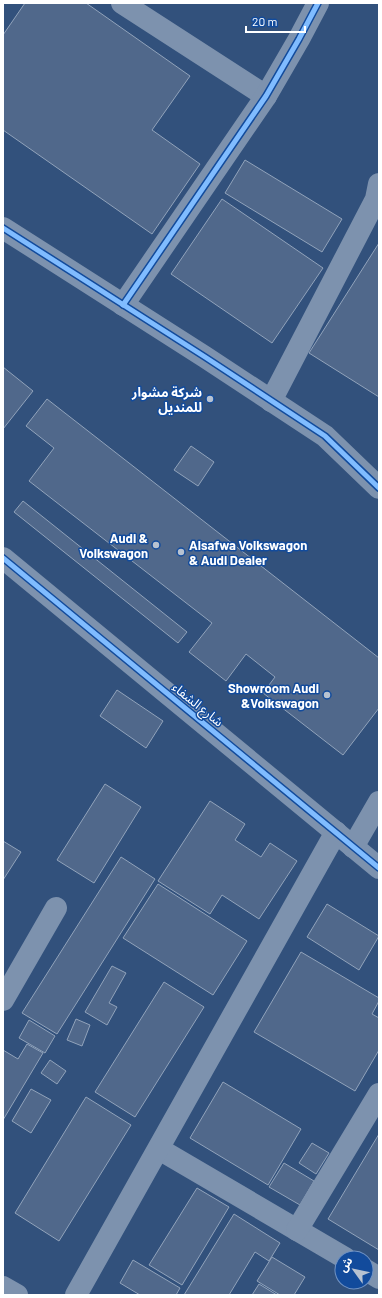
<svg xmlns="http://www.w3.org/2000/svg" width="382" height="1298" font-family="Barlow,'Noto Sans Arabic',sans-serif">
  <style>
    .building { fill: #50688b; stroke: #91a3bb }
    .lines { fill: none; stroke-linecap: round; stroke-linejoin: round }
    .minor { stroke: #7d92ae; stroke-width: 22 }
    .cycleway-casing { stroke: #124b9c; stroke-width: 8 }
    .cycleway { stroke: #80bcff; stroke-width: 5 }
    .poi-dot { fill: #b7c2d1; stroke: #124b9c; stroke-width: 1.5 }
    .labels { text-anchor: middle; dominant-baseline: central; stroke-width: 3; stroke-linejoin: round; paint-order: stroke }
    .poi-label { font-size: 13px; font-weight: bold; fill: #fff; stroke: #124b9c; text-anchor: end }
    .street-label { font-size: 13px; fill: #fff; stroke: #124b9c }
  </style>
  <rect width="100%" height="100%" fill="#32517c"/>
  <!-- building -->
  <g class="building">
    <polygon points="25,3 86,3 190,76 152,130 200,164 152,234 3,130 3,35"/>
    <polygon points="245,160 342,219 322,252 225,193"/>
    <polygon points="222,199 323,268 272,343 171,274"/>
    <polygon points="379,243 379,397 309,353"/>
    <polygon points="3,367 33,391 3,429"/>
    <polygon points="47,399 379,658 379,708 343,755 263,693 275,677 246,654 226,681 189,652 212,623 29,481 54,448 26,426"/>
    <polygon points="191,446 214,462 198,486 174,470"/>
    <polygon points="23,501 187,632 178,643 14,512"/>
    <polygon points="117,690 163,721 146,748 100,716"/>
    <polygon points="105,784 141,807 94,883 57,860"/>
    <polygon points="210,801 245,824 235,840 261,857 270,843 297,861 259,919 222,895 210,914 158,881"/>
    <polygon points="3,841 21,852 3,880"/>
    <polygon points="121,857 155,879 57,1034 22,1013"/>
    <polygon points="158,884 247,941 213,995 123,938"/>
    <polygon points="327,904 379,936 359,970 307,937"/>
    <polygon points="301,952 379,998 379,1001 372,1014 379,1018 379,1050 355,1091 254,1032"/>
    <polygon points="112,966 126,973 109,1003 117,1007 107,1025 85,1012"/>
    <polygon points="164,982 204,1007 135,1117 95,1092"/>
    <polygon points="76,1019 90,1025 82,1046 67,1040"/>
    <polygon points="29,1020 55,1036 45,1053 19,1038"/>
    <polygon points="27,1044 43,1053 3,1120 3,1050 18,1059"/>
    <polygon points="50,1060 66,1071 57,1084 41,1073"/>
    <polygon points="223,1082 301,1129 268,1185 190,1138"/>
    <polygon points="31,1089 51,1100 31,1133 12,1121"/>
    <polygon points="86,1097 131,1125 59,1241 15,1213"/>
    <polygon points="379,1134 379,1250 328,1219"/>
    <polygon points="312,1143 329,1153 316,1174 299,1163"/>
    <polygon points="284,1163 314,1181 300,1205 269,1187"/>
    <polygon points="197,1188 229,1207 182,1285 149,1265"/>
    <polygon points="234,1214 280,1243 269,1261 255,1252 229,1295 184,1295"/>
    <polygon points="272,1257 305,1277 294,1295 280,1295 257,1281"/>
    <polygon points="133,1260 180,1288 176,1295 140,1295 120,1283"/>
    <polygon points="259,1284 277,1295 252,1295"/>
  </g>
  <g class="lines">
    <!-- minor -->
    <g class="minor">
      <polyline points="122,3 266,96"/>
      <polyline points="3,228 205,357 325,436 379,488"/>
      <polyline points="123,305 266,96 299,39 318,3"/>
      <polyline points="271,401 376,199 379,184"/>
      <polyline points="3,558 379,868"/>
      <polyline points="353,847 379,802"/>
      <polyline points="3,1000 56,908"/>
      <polyline points="159,1149 345,1258"/>
      <polyline points="297,1230 379,1094"/>
      <polyline points="366,1270 379,1278"/>
      <polyline points="3,1287 17,1295"/>
      <polyline points="76,1295 336,832"/>
    </g>
    <!-- cycleway casing -->
    <g class="cycleway-casing">
      <g id="cycleway">
        <polyline points="3,228 205,357 325,436 379,488"/>
        <polyline points="123,305 266,96 299,39 318,3"/>
        <polyline points="3,558 379,868"/>
      </g>
    </g>
    <!-- cycleway -->
    <use href="#cycleway" class="cycleway"/>
  </g>
  <!-- markers -->
  <g class="poi-dot">
    <circle cx="210" cy="399" r="4"/>
    <circle cx="156" cy="545" r="4"/>
    <circle cx="181" cy="552" r="4"/>
    <circle cx="327" cy="695" r="4"/>
  </g>
  <g class="labels">
    <!-- poi labels -->
    <g class="poi-label">
      <text x="202" y="392">شركة مشوار<tspan x="202" dy="15">للمنديل</tspan></text>
      <text x="148" y="538">Audi &amp;<tspan x="148" dy="15">Volkswagon</tspan></text>
      <text x="189" y="545" text-anchor="start">Alsafwa Volkswagon<tspan x="189" dy="15">&amp; Audi Dealer</tspan></text>
      <text x="319" y="688">Showroom Audi<tspan x="319" dy="15">&amp;Volkswagon</tspan></text>
    </g>
    <!-- street labels -->
    <g class="street-label">
      <text transform="translate(198 704) rotate(39)">شارع الشفاء</text>
    </g>
  </g>
  <!-- border -->
  <rect width="382" height="1298" fill="none" stroke="#ffffff" stroke-width="8"/>
  <!-- north arrow -->
  <g transform="translate(354 1270) rotate(303)"><circle r="19" fill="#124b9c" stroke="#7193c4"/>
  <path d="M0-3L7 15L0 10L-7 15Z" fill="#b7c2d1"/>
  <text y="-6" font-size="11" font-weight="bold" text-anchor="middle" fill="#ffffff">ش</text>
  </g>
  <!-- scale -->
  <path d="M246 26v6h59v-6" fill="none" stroke="#ffffff" stroke-width="2"/>
  <text x="252" y="26" font-size="12" fill="#ffffff" stroke="#124b9c" stroke-width="3" paint-order="stroke">20 m</text>
</svg>
